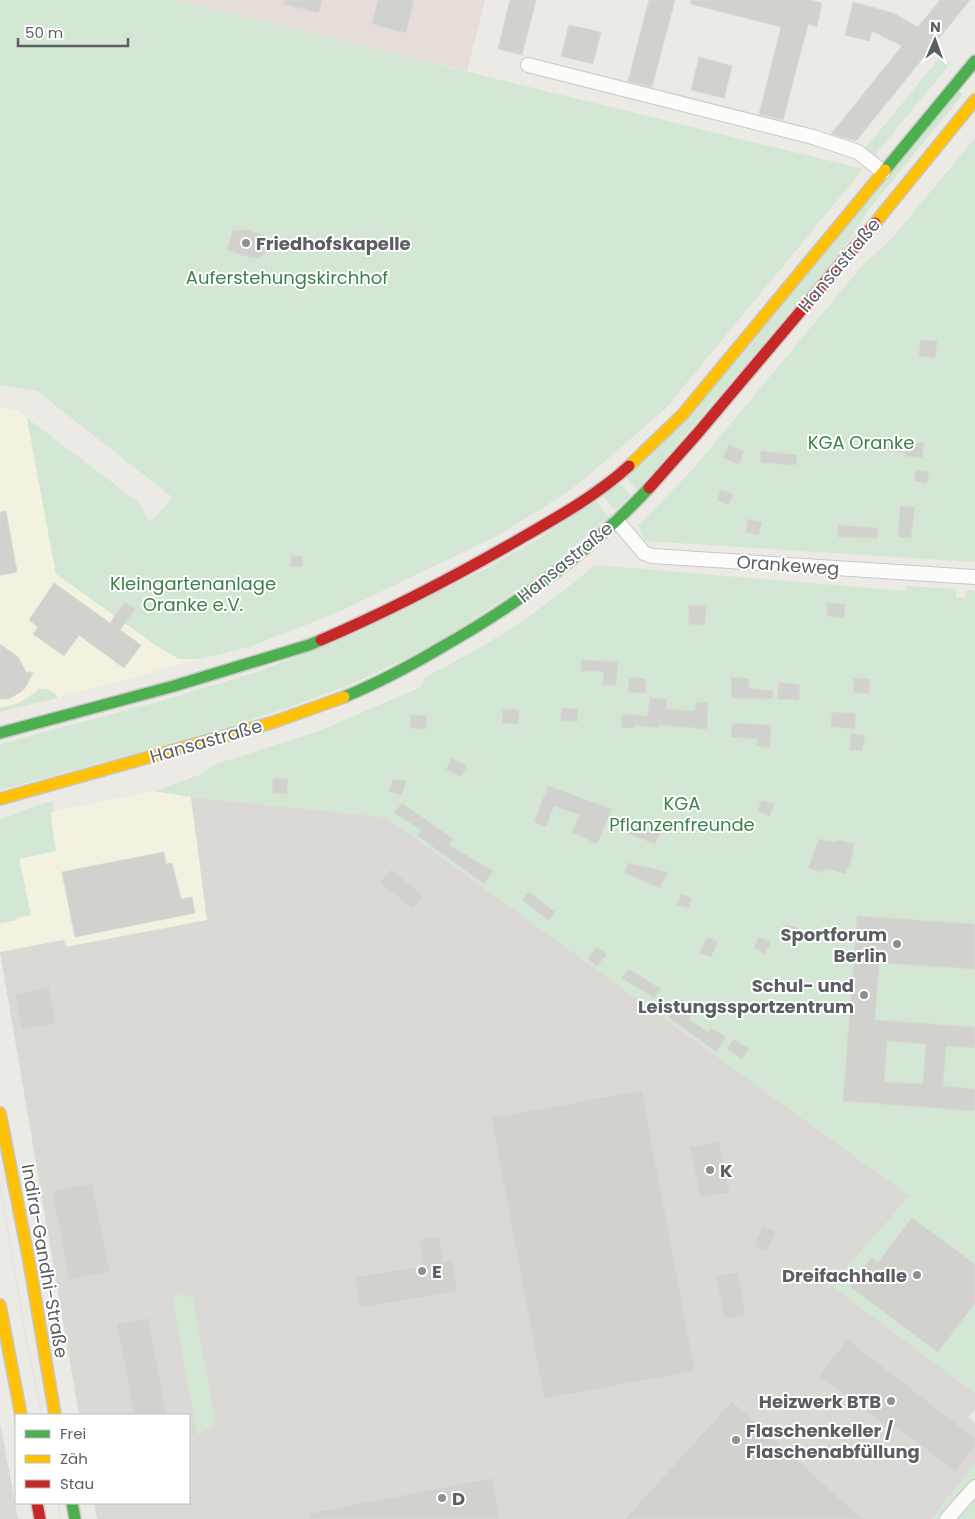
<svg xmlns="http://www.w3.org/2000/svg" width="975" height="1519" font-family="Poppins,sans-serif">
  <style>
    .commercial { fill: #f3f1e0 }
    .industrial { fill: #dad9d6 }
    .medical { fill: #e7ddd8 }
    .green { fill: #d4e6d4 }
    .building { fill: #d1d1ce; stroke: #dad9d4; fill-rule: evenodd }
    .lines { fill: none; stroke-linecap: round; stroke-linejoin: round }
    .street-casing { stroke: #c8c8c7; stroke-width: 16 }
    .fast-casing { stroke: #c7c7c5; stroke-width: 14 }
    .slow-casing { stroke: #c7c7c5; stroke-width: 14 }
    .jam-casing { stroke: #c7c7c5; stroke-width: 14 }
    .street { stroke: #fcfcfb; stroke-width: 14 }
    .fast { stroke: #4caf50; stroke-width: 11 }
    .slow { stroke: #ffc107; stroke-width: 11 }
    .jam { stroke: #c62828; stroke-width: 11 }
    .tram { stroke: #e2e2e2; stroke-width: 1 }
    .poi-dot { fill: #8d8f90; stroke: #fff; stroke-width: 2 }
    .labels { text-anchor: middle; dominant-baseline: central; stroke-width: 4; stroke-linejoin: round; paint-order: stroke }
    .poi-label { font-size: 18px; font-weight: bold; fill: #5b5e63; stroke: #fff; text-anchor: start }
    .street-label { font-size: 18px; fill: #5b5e63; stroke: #fff }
    .park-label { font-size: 18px; fill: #3c8148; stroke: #fff }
  </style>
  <rect width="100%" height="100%" fill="#ebeae5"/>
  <!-- commercial -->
  <g class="commercial">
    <polygon points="0,407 20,411 27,418 56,574 157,646 179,659 200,659 58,698 0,712"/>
    <polygon points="154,791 191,797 207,920 65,947 63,940 0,952 0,923 16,920 6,861 56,851 50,812"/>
  </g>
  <!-- industrial -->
  <g class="industrial">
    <polygon points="191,797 386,817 910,1196 831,1285 975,1393 975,1409 968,1417 975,1423 975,1463 932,1519 97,1519 94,1503 189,1503 189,1415 79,1415 0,952 64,940 66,947 207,920"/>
    <polygon points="0,1421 18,1519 0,1519"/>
  </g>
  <!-- medical -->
  <polygon class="medical" points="176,0 485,0 467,71"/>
  <!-- green -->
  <g class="green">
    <polygon points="0,0 176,0 863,169 666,408 589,475 566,493 501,534 334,614 249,647 200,659 179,659 157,646 56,574 27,418 138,502 149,521 155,518 172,497 37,391 0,385"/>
    <polygon points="941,56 950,64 874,156 864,150"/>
    <polygon points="959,90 963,94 869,209 841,253 638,490 626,477"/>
    <polygon points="975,138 975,562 645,541 641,534 639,525 694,468 866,261 880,250 893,237"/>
    <polygon points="619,482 631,496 615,510 603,496"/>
    <polygon points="596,501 609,517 542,574 434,645 356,682 290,707 206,734 0,790 0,744 154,703 260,671 359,632 487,568 538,539"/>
    <path d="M595,565L905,591L906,586L956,589V597L965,598L966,590L975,591V1393L831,1285L910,1196L386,817L191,797L154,791L199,775L213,765L319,731L421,687L424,678C465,657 506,634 543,606C561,593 578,579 595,565Z"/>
    <path d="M39,689C48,688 54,691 58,698L0,712V707C16,707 27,699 39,689Z"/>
    <polygon points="52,801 54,812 50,813 56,851 19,859 31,915 17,918 17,920 0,923 0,820 32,807"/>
    <polygon points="184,1294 193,1299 216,1425 197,1435 173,1301 176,1296"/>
    <polygon points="975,1463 975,1519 932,1519"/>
  </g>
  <!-- building -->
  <g class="building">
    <polygon points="285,0 322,0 319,13 284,4"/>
    <polygon points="378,0 414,0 406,33 372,24"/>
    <polygon points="510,0 536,0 522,55 498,49"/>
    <polygon points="649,0 675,0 652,87 628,81"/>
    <polygon points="691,0 810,0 822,3 817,27 808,24 783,120 759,114 781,27 691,4"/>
    <polygon points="940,0 970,0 856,141 831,134 902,46 872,31 869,41 845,35 853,2 893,13 918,27"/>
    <polygon points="569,25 601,32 593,64 561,56"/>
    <polygon points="699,57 732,66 724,98 691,90"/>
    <polygon points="239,229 247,231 247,230 263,235 268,246 267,252 257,259 251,257 251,258 227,250 233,230 239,231"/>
    <polygon points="920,340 937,341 935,358 919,356"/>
    <polygon points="883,441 924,443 922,458 905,456 906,453 882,450"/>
    <polygon points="728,445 744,451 739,464 723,458"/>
    <polygon points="761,451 797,455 796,465 760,463"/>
    <polygon points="916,470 929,472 927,484 914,481"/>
    <polygon points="721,490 733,494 729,505 717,500"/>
    <polygon points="900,506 915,507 911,538 898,537"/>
    <polygon points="6,511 17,572 0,575 0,512"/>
    <polygon points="748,519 762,522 759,535 746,532"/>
    <polygon points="838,525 878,528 878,538 838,537"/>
    <polygon points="292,555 303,556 302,567 290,566"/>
    <polygon points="54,583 110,623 125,602 135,609 120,630 141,645 124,668 79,635 64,656 33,634 38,627 29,620"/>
    <polygon points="827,603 845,604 844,618 827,616"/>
    <polygon points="689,605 706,606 705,625 688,624"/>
    <polygon points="0,644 18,657 26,672 33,672 27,685 21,692 8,699 0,699"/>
    <polygon points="581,660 618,662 616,685 603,685 604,672 581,671"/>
    <polygon points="629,677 646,679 646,693 628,692"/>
    <polygon points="731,677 750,679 748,688 773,691 772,699 732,698"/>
    <polygon points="854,678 870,679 869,694 853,692"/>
    <polygon points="779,682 800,685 799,700 777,699"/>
    <polygon points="650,698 667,699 666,709 695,711 696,702 708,703 707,729 659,725 659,728 635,725 635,728 621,728 622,714 647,716"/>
    <polygon points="562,708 578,709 577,722 560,720"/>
    <polygon points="503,709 519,710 518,724 502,723"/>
    <polygon points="832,712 856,713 855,729 831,727"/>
    <polygon points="411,715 427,716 426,729 410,728"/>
    <polygon points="732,723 771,725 770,748 757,746 757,739 731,737"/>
    <polygon points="851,734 865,735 862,751 850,750"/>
    <polygon points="452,758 467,766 461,777 446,769"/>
    <polygon points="273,778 288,779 287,794 272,793"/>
    <polygon points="393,779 406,781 402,795 389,792"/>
    <polygon points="548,786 612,809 597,844 572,832 580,815 554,806 546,827 534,822"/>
    <polygon points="761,800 774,804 770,816 758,812"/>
    <polygon points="402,803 453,839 449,845 493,871 484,884 418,836 421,830 394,813"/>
    <polygon points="633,822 661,833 655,844 627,833"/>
    <polygon points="819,839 836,842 837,840 854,844 851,861 845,874 825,868 823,873 808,868"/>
    <polygon points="164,852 166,864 172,863 181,899 192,897 195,913 75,937 62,872"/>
    <polygon points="628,863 668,872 660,888 625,873"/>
    <polygon points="391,869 424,896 413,909 380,883"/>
    <polygon points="529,892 555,912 549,921 522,900"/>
    <polygon points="681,894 692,898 688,908 677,905"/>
    <path d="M857,916L975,924V969L879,963L875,1020L975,1027V1048L946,1046L943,1086L975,1089V1111L843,1101ZM887,1041L926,1044L923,1084L884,1082Z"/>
    <polygon points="785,924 799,928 796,940 782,937"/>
    <polygon points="707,937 718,942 711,957 699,953"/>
    <polygon points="758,937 771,942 765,954 754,948"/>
    <polygon points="596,947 607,954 597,966 588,959"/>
    <polygon points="629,969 661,989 654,998 622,978"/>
    <polygon points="49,987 56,1023 22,1030 15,994"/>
    <polygon points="677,1004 691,1015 689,1019 708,1032 711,1028 726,1037 716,1052 668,1017"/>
    <polygon points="734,1039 749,1049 742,1059 727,1049"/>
    <polygon points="642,1090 695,1371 544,1399 491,1118"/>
    <polygon points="719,1142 730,1193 700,1198 690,1147"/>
    <polygon points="92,1183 110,1272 69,1280 52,1191"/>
    <polygon points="912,1218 975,1264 975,1303 938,1352 850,1287 871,1258 878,1262"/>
    <polygon points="762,1225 776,1231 767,1252 754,1246"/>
    <polygon points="439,1236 443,1262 452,1260 458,1291 360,1308 354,1277 423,1266 419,1239"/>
    <polygon points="738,1272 746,1315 724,1319 716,1276"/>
    <polygon points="148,1318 167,1415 134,1415 117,1324"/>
    <polygon points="847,1339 975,1438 975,1446 956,1472 897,1427 894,1432 819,1376"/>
    <polygon points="732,1401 827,1487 863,1519 625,1519"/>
    <polygon points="492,1478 500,1519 310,1519 310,1513"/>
  </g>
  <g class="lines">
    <!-- street casing -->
    <g class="street-casing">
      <g id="street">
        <polyline points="528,65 813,137 858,152 883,172"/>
        <polyline points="617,521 644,553 652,556 975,577"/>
        <polyline points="947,1519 975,1487"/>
      </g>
    </g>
    <!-- fast casing -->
    <g class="fast-casing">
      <g id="fast">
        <polyline points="885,170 975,61"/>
        <path d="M344,697C378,683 410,666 442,647C518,604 589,552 649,488"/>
        <polyline points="0,733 174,686 309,645 321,640"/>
        <polyline points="72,1503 75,1519"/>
      </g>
    </g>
    <!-- slow casing -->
    <g class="slow-casing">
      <g id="slow">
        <polyline points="875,223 975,100"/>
        <polyline points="629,466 683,414 885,170"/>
        <polyline points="0,799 274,722 344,697"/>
        <polyline points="0,1113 29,1261 55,1415"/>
        <polyline points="0,1305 21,1415"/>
      </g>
    </g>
    <!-- jam casing -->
    <g class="jam-casing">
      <g id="jam">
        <polyline points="649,488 697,434 875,223"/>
        <path d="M321,640C389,611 454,577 518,540C556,518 596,496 629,466"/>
        <polyline points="37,1503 40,1519"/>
      </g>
    </g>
    <!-- street -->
    <use href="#street" class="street"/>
    <!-- fast -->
    <use href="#fast" class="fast"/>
    <!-- slow -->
    <use href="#slow" class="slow"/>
    <!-- jam -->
    <use href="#jam" class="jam"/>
    <!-- tram -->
    <g class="tram">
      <polyline points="0,1183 26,1338 42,1415"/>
      <polyline points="58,1503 61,1519"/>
    </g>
  </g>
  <!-- markers -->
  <g class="poi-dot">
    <circle cx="246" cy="243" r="5"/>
    <circle cx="897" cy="944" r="5"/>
    <circle cx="864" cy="995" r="5"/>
    <circle cx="710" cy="1170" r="5"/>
    <circle cx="422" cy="1271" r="5"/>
    <circle cx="917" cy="1275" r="5"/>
    <circle cx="891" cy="1401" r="5"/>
    <circle cx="736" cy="1440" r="5"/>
    <circle cx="442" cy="1498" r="5"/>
  </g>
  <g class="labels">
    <!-- poi labels -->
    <g class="poi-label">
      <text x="256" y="243">Friedhofskapelle</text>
      <text x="887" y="934" text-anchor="end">Sportforum<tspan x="887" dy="21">Berlin</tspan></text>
      <text x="854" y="985" text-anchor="end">Schul- und<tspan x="854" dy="21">Leistungssportzentrum</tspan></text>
      <text x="720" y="1170">K</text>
      <text x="432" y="1271">E</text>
      <text x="907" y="1275" text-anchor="end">Dreifachhalle</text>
      <text x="881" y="1401" text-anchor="end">Heizwerk BTB</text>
      <text x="746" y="1430">Flaschenkeller /<tspan x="746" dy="21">Flaschenabfüllung</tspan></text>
      <text x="452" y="1498">D</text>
    </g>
    <!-- street labels -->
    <g class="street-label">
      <text transform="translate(839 265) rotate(-50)">Hansastraße</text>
      <text transform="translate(565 562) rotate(-39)">Hansastraße</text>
      <text transform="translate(788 565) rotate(4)">Orankeweg</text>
      <text transform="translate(206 741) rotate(-16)">Hansastraße</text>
      <text transform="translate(45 1261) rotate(80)">Indira-Gandhi-Straße</text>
    </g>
    <!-- park labels -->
    <g class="park-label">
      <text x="287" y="277">Auferstehungskirchhof</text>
      <text x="861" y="442">KGA Oranke</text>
      <text x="193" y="583">Kleingartenanlage<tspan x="193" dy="21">Oranke e.V.</tspan></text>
      <text x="682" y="803">KGA<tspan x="682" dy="21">Pflanzenfreunde</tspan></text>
    </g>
  </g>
  <!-- legend -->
  <rect x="15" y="1414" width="175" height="90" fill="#ffffff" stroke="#bdbfc1"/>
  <rect x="25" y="1430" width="25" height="8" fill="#4caf50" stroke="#bdbfc1"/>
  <text x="60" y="1439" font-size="15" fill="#5b5e63">Frei</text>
  <rect x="25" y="1455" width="25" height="8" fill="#ffc107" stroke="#bdbfc1"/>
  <text x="60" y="1464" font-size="15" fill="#5b5e63">Zäh</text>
  <rect x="25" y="1480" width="25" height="8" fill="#c62828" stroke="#bdbfc1"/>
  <text x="60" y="1489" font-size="15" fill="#5b5e63">Stau</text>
  <!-- north arrow -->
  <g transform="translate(935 40) rotate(2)" stroke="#ffffff" stroke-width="4" paint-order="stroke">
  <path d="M0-4L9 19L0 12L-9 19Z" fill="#5b5e63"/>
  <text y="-8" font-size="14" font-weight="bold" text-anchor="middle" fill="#5b5e63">N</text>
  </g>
  <!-- scale -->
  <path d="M18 38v8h110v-8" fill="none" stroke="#5b5e63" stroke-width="2.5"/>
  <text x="25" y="38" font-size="15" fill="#5b5e63" stroke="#ffffff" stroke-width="4" paint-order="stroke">50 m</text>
</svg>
